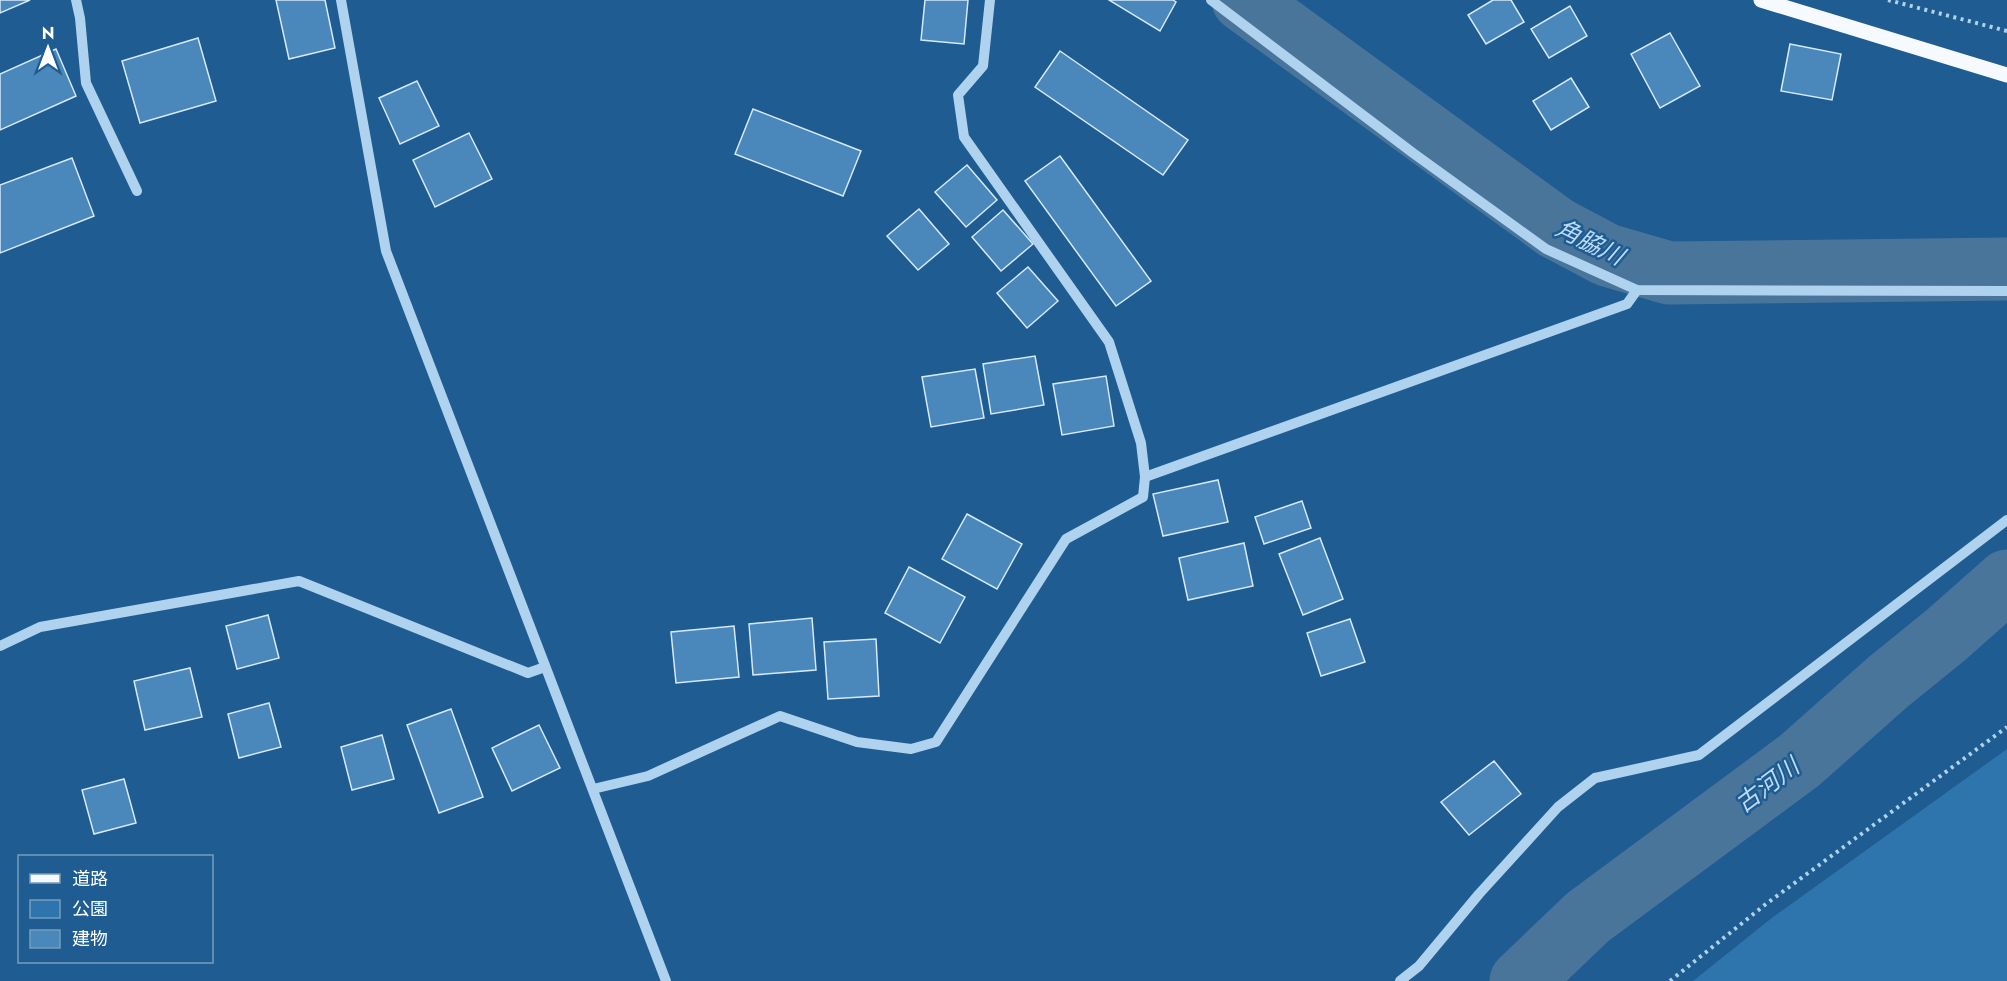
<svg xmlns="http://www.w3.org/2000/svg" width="2007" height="981" font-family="Jost,'Noto Sans JP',sans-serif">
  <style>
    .green { fill: #2e75ad }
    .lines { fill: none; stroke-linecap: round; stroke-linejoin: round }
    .river { stroke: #49759b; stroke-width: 63 }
    .building { fill: #4a87ba; stroke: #d5e9fa; stroke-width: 1.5 }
    .path { stroke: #afd2ee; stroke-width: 4; stroke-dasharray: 3 4.5; stroke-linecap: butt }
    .minor { stroke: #afd2ee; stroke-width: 10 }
    .major { stroke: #f6faff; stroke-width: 15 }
    .labels { text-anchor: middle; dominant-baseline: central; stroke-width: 5; stroke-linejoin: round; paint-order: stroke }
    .water-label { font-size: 24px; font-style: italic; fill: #bbdbf5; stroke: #1e5c92 }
  </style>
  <rect width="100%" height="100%" fill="#1e5c92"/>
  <!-- green -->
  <polygon class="green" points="2007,749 2007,981 1693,981 1773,917"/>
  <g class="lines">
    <!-- river -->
    <g class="river">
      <polyline points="1243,0 1556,228 1607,255 1669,273 2007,269"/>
      <polyline points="1521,981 1588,917 1799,761 1888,682 1946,635 2007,581"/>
    </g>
  </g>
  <!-- building -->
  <g class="building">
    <polygon points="0,0 30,0 0,13"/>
    <polygon points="276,0 325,0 335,48 289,59"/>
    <polygon points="925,0 968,0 964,44 921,40"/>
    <polygon points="1109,0 1173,0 1176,2 1160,31"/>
    <polygon points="1493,0 1511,0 1524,22 1486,44 1468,15"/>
    <polygon points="1570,6 1587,36 1549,58 1531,29"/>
    <polygon points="1670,33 1700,86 1660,108 1631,54"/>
    <polygon points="198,38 216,101 140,123 122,61"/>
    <polygon points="1790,44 1841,54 1832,100 1781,91"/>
    <polygon points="56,49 76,96 0,130 0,74"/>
    <polygon points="1060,51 1188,140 1163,175 1035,87"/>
    <polygon points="1571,78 1589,107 1551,130 1533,101"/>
    <polygon points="417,81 439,126 400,144 379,98"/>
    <polygon points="753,109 861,151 843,196 735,154"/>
    <polygon points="469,133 492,179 435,207 413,160"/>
    <polygon points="1060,156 1151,281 1116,306 1025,181"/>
    <polygon points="72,158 94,216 0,253 0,185"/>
    <polygon points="967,165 997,200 966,227 935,192"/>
    <polygon points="919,209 949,244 918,270 887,236"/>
    <polygon points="1003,210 1033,244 1001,271 972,237"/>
    <polygon points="1028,267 1058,301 1027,328 997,293"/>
    <polygon points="1035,356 1044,405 991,414 983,364"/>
    <polygon points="975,369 984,418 931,427 922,377"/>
    <polygon points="1106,376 1114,426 1062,435 1053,384"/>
    <polygon points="1218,480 1228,522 1163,536 1153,494"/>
    <polygon points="1302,501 1311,528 1264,544 1255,517"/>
    <polygon points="967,514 1022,544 997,589 942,559"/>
    <polygon points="1320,538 1343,599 1303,615 1279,554"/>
    <polygon points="1244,543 1253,586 1188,600 1179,558"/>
    <polygon points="909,567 965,597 940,643 885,613"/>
    <polygon points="268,615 279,658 237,669 226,626"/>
    <polygon points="812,618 816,670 753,675 749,624"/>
    <polygon points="1350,619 1365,662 1321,676 1307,633"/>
    <polygon points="734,626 739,677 676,683 671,632"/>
    <polygon points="876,639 879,696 828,699 824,642"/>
    <polygon points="190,668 202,717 145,730 134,681"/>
    <polygon points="269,703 281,747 239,758 228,714"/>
    <polygon points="451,709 483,797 439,813 407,725"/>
    <polygon points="539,725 560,768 512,791 492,748"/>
    <polygon points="382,735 394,779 352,790 341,747"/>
    <polygon points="1494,761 1521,794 1469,835 1441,802"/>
    <polygon points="124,779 136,823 94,834 82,790"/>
  </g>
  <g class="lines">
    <!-- path -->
    <g class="path">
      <polyline points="1888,0 2007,31"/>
      <polyline points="1670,981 1766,904 2007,727"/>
    </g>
    <!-- minor -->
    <g class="minor">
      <polyline points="76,0 80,18 86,83 137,191"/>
      <polyline points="341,0 386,251 666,981"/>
      <polyline points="1211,0 1413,153 1546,249 1637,290 2007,291"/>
      <polyline points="1145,477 1627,304 1637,290"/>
      <polyline points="0,646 40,627 299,581 528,673 545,667"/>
      <polyline points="593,789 648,776 780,716 857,742 911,749 936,742 1066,539 1143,497 1145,477 1141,443 1109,342 964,137 958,95 983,66 990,0"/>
      <polyline points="1400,981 1419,966 1479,894 1558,807 1595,778 1699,755 2007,520"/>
    </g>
    <!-- major -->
    <polyline class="major" points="1761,0 2007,75"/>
  </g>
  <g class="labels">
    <!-- water labels -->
    <g class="water-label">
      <text transform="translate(1590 242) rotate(26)">角脇川</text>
      <text transform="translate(1767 785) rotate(-37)">古河川</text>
    </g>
  </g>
  <!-- legend -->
  <rect x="18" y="855" width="195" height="108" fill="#1e5c92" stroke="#789dbe" stroke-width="1.5"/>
  <rect x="30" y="874" width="30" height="9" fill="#f6faff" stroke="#789dbe" stroke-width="1.5"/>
  <text x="72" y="885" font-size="18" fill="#ffffff">道路</text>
  <rect x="30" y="900" width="30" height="18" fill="#2e75ad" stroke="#789dbe" stroke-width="1.5"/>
  <text x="72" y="915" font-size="18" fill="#ffffff">公園</text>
  <rect x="30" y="930" width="30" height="18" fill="#4a87ba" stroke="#789dbe" stroke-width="1.5"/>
  <text x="72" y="945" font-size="18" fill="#ffffff">建物</text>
  <!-- north arrow -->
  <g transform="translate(48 48)" stroke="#1e5c92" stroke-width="4.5" paint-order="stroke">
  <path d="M0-4.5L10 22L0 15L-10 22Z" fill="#ffffff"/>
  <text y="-9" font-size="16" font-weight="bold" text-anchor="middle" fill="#ffffff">N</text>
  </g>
</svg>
